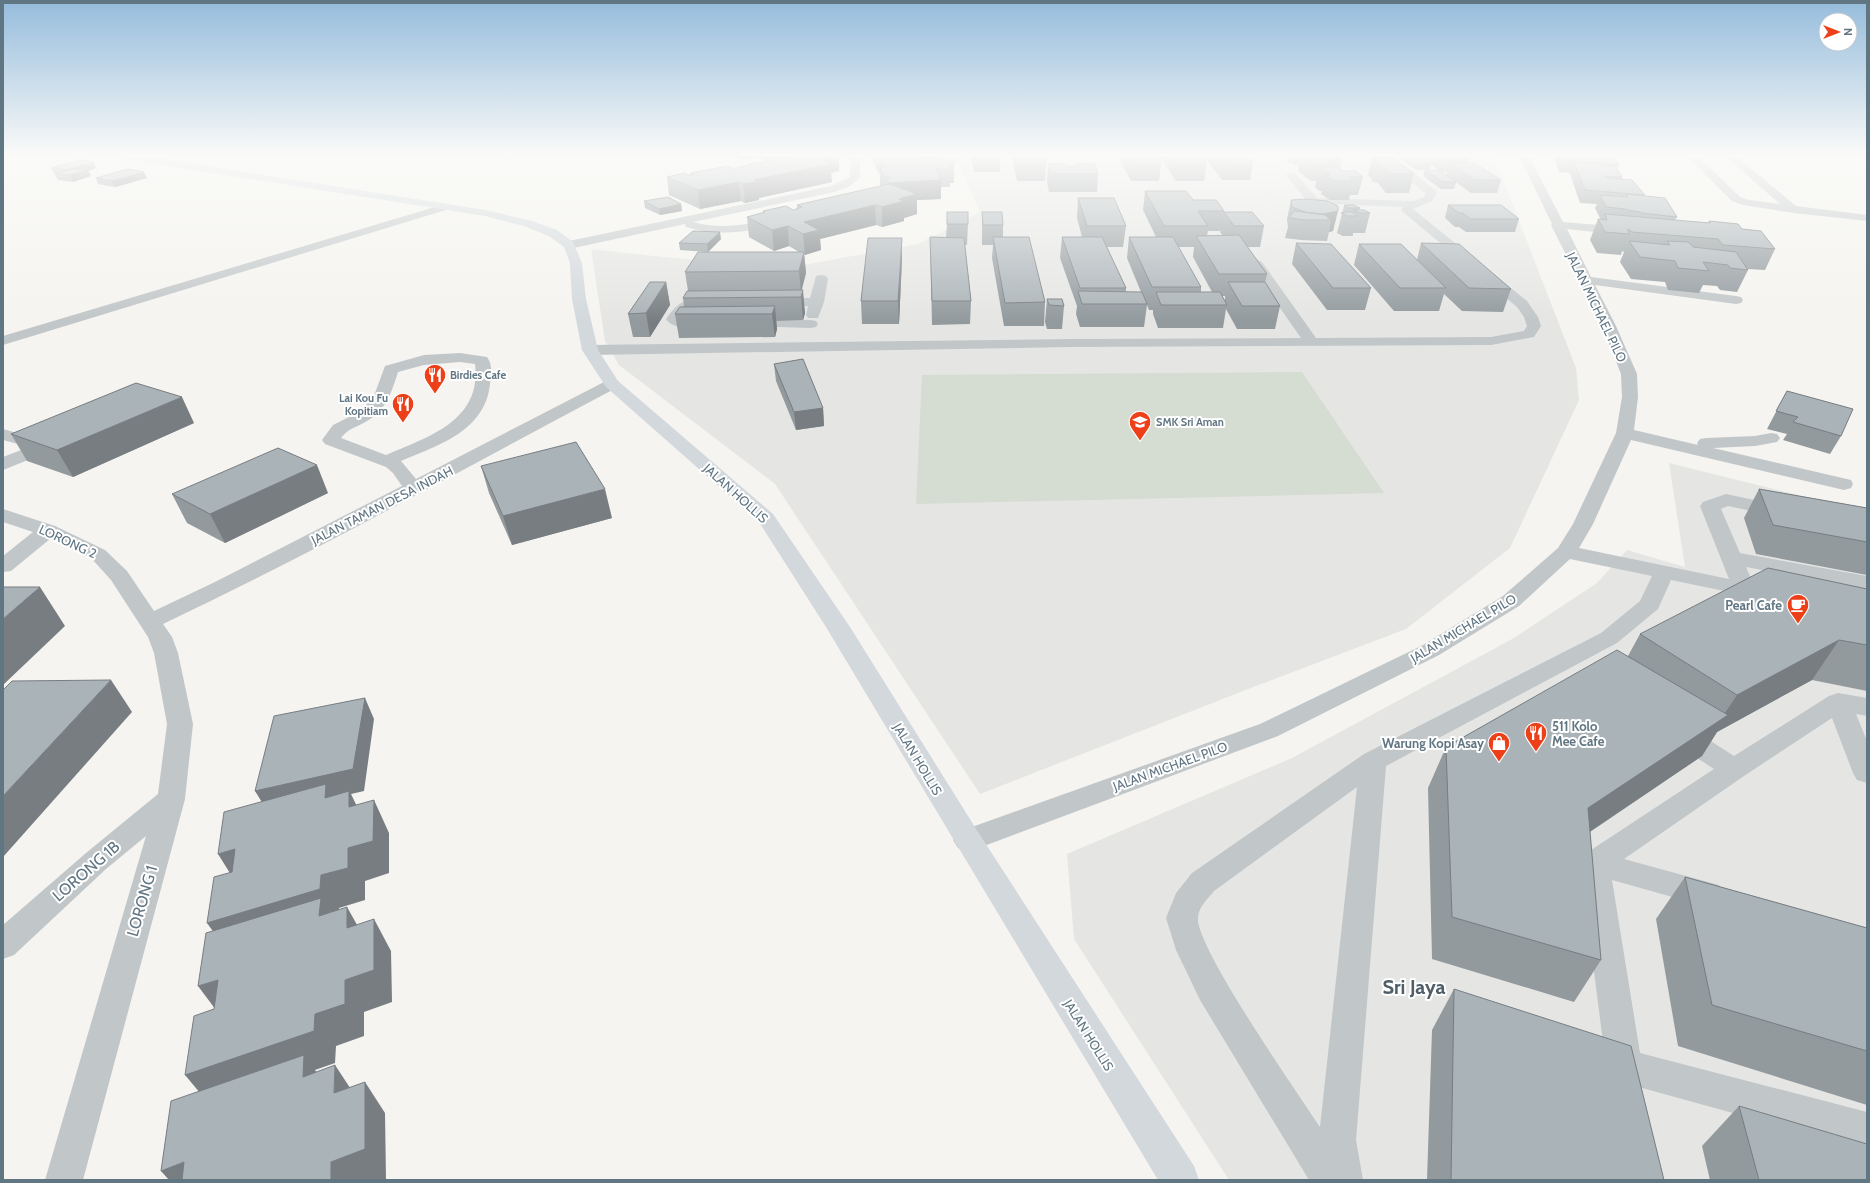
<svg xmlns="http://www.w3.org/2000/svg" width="1870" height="1183" font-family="Cabin,sans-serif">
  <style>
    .built { fill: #e5e6e3 }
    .green { fill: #d5dcd1 }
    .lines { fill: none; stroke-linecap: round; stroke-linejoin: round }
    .minor { fill: #c1c6c8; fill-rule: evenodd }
    .major { fill: #d2d8dc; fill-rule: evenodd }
    .wall { fill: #929a9e; fill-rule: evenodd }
    .shaded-wall { fill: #777d81 }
    .building { fill: #aab3b8; stroke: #777d81 }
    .labels { text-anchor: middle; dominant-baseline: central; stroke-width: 4; stroke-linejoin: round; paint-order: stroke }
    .far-poi-label { font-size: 11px; font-weight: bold; fill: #617683; stroke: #fff; text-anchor: start }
    .street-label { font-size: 13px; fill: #617683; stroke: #fff }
    .poi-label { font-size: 13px; font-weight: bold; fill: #617683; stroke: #fff; text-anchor: end }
    .near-street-label { font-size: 16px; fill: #617683; stroke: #fff }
    .near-district-label { font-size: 20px; font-weight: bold; fill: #505e68; stroke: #fff }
  </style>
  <rect width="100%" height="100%" fill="#f5f4f0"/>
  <!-- built -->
  <g class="built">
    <polygon points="954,156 1494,156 1576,368 1579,400 1510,548 1406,629 1256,686 980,794 775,484 619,365 605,341 591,249 663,257 787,268 918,244 980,212"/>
    <polygon points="1669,463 1867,512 1867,1180 1229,1180 1074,939 1067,854 1292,758 1514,638 1597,583 1627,550 1685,567"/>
  </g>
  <!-- green -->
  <polygon class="green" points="1302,372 1384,493 916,504 922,375"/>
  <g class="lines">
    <!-- minor -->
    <g class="minor">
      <path d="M847,156H857L860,160V178L848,187L834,192L693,222C721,230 748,224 776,219L780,220L782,222L780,224C748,232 718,237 686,227L685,224L569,249L563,245L569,241L831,186L850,177V160Z"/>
      <polygon points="1381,156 1393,156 1436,191 1437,193 1432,201 1413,209 1527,301 1538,317 1541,326 1534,337 1491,345 1071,347 590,355 585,353 582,350 585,347 590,345 1071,339 1301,338 1252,268 1238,257 1240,254 1244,253 1262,262 1316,338 1491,337 1524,331 1527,326 1524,317 1517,307 1403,212 1401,210 1403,207 1311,203 1307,201 1286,175 1291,172 1295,173 1317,198 1413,201 1424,197 1426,194"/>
      <path d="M1519,156H1529L1563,222L1623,227L1629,231L1623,235L1567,229L1591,277L1736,296L1741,297L1743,300L1741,303L1736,304L1595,285L1616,326L1637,374L1638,397L1634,430L1698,445L1697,443L1700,439L1706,438L1755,436L1771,433L1777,434L1780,438L1777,442L1755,446L1713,448L1851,480L1853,484L1851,488L1844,490L1631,440L1593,524L1579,548L1729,579L1700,506L1703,502L1726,494L1787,507L1790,511L1787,515L1780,517L1728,506L1721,509L1740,553L1867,576V590L1746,567L1753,583L1771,587L1774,592L1771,597L1763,599L1671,580L1658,609L1617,643L1386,766L1356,1140L1363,1180H1309L1200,1000L1176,950L1166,918L1176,893L1192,873L1364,754L1601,633L1640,601L1652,576L1570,559L1519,606L1439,655L1278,736L968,852L958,848L953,840L958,832L1260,724L1423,645L1503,596L1558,548L1573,524L1616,433L1622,397L1621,374L1602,326L1551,225L1552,224ZM1357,787L1320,1127C1299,1095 1194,945 1198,917C1199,906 1208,899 1214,891Z"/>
      <polygon points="1687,156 1698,156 1740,197 1749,200 1780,204 1725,156 1736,156 1796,206 1867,215 1867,221 1794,213 1743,205 1732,201"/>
      <polygon points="445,204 449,205 451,207 449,209 3,345 3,336"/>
      <polygon points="821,275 826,276 828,279 824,302 818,318 808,318 806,315 808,306 775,306 770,305 768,302 770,299 775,298 810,298 816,276"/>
      <path d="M699,298L717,299L719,302L717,305C701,309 692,302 681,318L711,320L713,323L711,326C698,329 674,331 666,319C675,306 682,299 699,298Z"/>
      <polygon points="746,319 811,320 816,321 818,324 816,327 811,328 741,326 739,323 741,320"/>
      <path d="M460,353L487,357C493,365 491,374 490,384C485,431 439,445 401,461L416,479L606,381L612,379L618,381L620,384L618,387C467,467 317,551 163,624L172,637L178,653L193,724L185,799L83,1180H45L146,836L106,869L14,955L3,959V925L86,853L158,794L167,724L154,653L148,637L111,580L91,558L50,539L11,571L3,572V556L33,532L3,522V509L55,526L105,550L127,571L154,611L215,582L402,486L393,473L386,467L325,444L322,440L333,425L357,413L367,404L375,393L385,366L424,355ZM460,362L475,364C482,421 428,437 386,455L341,438C348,428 358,427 367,421C386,411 392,391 398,372L424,365Z"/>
      <polygon points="3,429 45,441 52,439 58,440 61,444 58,448 3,470 3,457 29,447 3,440"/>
      <polygon points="1838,693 1867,698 1867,716 1856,714 1867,741 1867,783 1857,780 1853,773 1832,718 1744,776 1624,859 1719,885 1723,894 1719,903 1708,907 1612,880 1640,1053 1867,1112 1867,1150 1635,1086 1625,1090 1612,1085 1607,1073 1580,863 1585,854 1714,769 1671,741 1667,734 1671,727 1680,725 1689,727 1734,756 1829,696"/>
    </g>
    <!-- major -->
    <polygon class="major" points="119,156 144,156 485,210 532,221 557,230 573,242 582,263 586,299 598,350 618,381 773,514 850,627 978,832 1194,1166 1199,1180 1158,1180 826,627 759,522 606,387 582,350 572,299 570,263 564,247 549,236 524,226 485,216 124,159"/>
  </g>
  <!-- wall -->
  <g class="wall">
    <polygon points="733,156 839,156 839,171 833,172 833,173 831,173 832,182 759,198 759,200 745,203 741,201 700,209 669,195 667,177 688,175 692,175 691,173 733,169 766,162 765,160 757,157 744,160"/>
    <polygon points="871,156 933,156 933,157 942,160 954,160 954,183 950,183 950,187 941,187 941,199 917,200 917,214 904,218 904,221 882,227 876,225 820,239 821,250 804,255 806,273 801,290 805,313 803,320 776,321 777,329 775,337 679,338 675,314 684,306 683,298 688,291 685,272 799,252 789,246 774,251 749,237 747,217 763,213 763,211 793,210 797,209 797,205 880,186 880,175 873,162 872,158"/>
    <polygon points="971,156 1000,156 1000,172 974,172"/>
    <polygon points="1012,156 1044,156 1046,163 1045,181 1017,181"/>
    <polygon points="1118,156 1157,156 1161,163 1159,181 1131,181"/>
    <polygon points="1160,156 1202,156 1207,163 1204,181 1176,181"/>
    <polygon points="1204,156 1248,156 1253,162 1250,180 1222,180"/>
    <polygon points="1283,156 1339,156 1342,159 1340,169 1343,171 1363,177 1358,195 1350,195 1349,200 1330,200 1321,194 1322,191 1319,191 1315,187 1316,181 1312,181 1303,176 1304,174 1301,174 1298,170 1299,165 1294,165 1294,163 1289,163 1286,160 1287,158 1284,157"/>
    <polygon points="1401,156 1463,156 1469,160 1468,163 1501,180 1497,193 1471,193 1446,175 1447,172 1441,172 1431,164 1429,170 1456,182 1454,189 1441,189 1423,176 1425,170 1416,170 1400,159"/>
    <polygon points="1549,156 1613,156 1619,165 1617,169 1622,177 1622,179 1645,195 1645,196 1677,217 1675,220 1708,223 1709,221 1742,229 1775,249 1765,270 1747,269 1748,270 1737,292 1720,290 1717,286 1703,285 1699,293 1668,290 1665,282 1631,279 1620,262 1624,252 1622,251 1621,255 1597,253 1590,240 1598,219 1601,220 1595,208 1597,204 1580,203 1570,174 1570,173 1559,172 1555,160 1556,157"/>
    <polygon points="1372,157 1414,174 1409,193 1386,193 1378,183 1371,181 1372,179 1368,175"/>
    <polygon points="1048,164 1066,166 1076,166 1076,164 1098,174 1097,192 1049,192 1047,182"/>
    <polygon points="51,168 96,168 88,171 91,176 73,182 58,180"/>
    <polygon points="96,178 147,178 115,187 98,184"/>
    <path d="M1145,191L1193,200L1224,211V212L1264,226L1260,247H1247L1267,274L1265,283L1280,306L1275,329H1237L1226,309L1223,328H1158L1153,314V310H1149L1147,305L1144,327H1080L1076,314L1077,306L1060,258L1062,237H1082L1077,218L1078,198L1126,226L1123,247H1107L1126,288V292H1141L1127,258L1129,237H1156L1143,210ZM1208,231H1221L1220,232L1223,236H1207ZM1178,247H1194L1193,257L1212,292H1201V287ZM1222,296H1225V301Z"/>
    <polygon points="1291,200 1338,206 1333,231 1329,232 1327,241 1301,240 1285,238 1288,227 1287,219"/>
    <polygon points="644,201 681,204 682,211 660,215 645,208"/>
    <polygon points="1448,205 1519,219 1515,232 1466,232 1459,227 1455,227 1445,218"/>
    <polygon points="1344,206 1360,208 1359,210 1370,213 1365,233 1353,233 1353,236 1343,236 1337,233"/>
    <polygon points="982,212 1003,225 1003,237 1045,302 1044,326 1004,326 992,258 993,245 982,245"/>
    <polygon points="947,224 968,224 967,245 965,245 971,301 970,324 932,325 930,237 946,238"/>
    <polygon points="721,239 708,252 680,250 679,243"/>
    <polygon points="1296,243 1371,288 1365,310 1327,310 1292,264"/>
    <polygon points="1421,243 1511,289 1503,312 1462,311 1444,294 1439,311 1394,311 1354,265 1359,244 1417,260"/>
    <polygon points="902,259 899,324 862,324 861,301"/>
    <polygon points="666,282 670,305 650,337 633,337 628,314"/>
    <polygon points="1047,299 1064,306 1062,329 1047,329 1045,322"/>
    <polygon points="774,364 823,408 824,426 796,430 776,381"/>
    <polygon points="1787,391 1841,436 1830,454 1783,440 1787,434 1767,429"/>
    <polygon points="194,423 73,477 27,461 11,434"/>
    <polygon points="481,466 612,518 512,545 489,493"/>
    <polygon points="1759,489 1867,508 1867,575 1756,554 1744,518"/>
    <polygon points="328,493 225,543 187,523 172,494"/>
    <polygon points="1867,589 1867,691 1812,680 1717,732 1702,756 1590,832 1601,960 1574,1002 1432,959 1428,788 1446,747 1628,656 1640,634"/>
    <polygon points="1685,877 1867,928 1867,1105 1678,1046 1656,919"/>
    <polygon points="1454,989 1664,1180 1427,1180 1432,1030"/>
    <polygon points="1739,1106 1867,1180 1710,1180 1702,1146"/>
  </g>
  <!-- shaded-wall -->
  <g class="shaded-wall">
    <polygon points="743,156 757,156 757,157 744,160"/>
    <polygon points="785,156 839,156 839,171 833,172 833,173 831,173 832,182 759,198 759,200 745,203 743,184 786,167"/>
    <polygon points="94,162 96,168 88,171 91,176 73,182 70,175 67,175 65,170"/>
    <polygon points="144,172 147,178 115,187 112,181"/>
    <polygon points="941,180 941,199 917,200 917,214 904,218 904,221 882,227 882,207 888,183"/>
    <polygon points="739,182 741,201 700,209 698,190"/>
    <polygon points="681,204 682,211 660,215 659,209"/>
    <polygon points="875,205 876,225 820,239 821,250 805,255 803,234 804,222"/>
    <polygon points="1338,211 1333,231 1329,232 1331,220 1321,220 1323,214"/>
    <polygon points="788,226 789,246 774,251 772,230"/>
    <polygon points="720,232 721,239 708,252 707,244"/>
    <polygon points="902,238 902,259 899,324 898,301"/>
    <polygon points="804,252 806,273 801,293 799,271"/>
    <polygon points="666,282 670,305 650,337 646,313"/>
    <polygon points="803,290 805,313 803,320 801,297"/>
    <polygon points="775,306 777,329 775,337 772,314"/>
    <polygon points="182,397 194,423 73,477 57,450"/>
    <polygon points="823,408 824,426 796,430 794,412"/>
    <polygon points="317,465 328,493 225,543 210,514"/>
    <polygon points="605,489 612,518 512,545 503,516"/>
    <polygon points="40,587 65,626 3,685 3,619"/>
    <polygon points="1839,640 1812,680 1717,732 1702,756 1564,849 1588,808 1721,719 1737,695"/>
    <polygon points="111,680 132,712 3,857 3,796"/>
    <polygon points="365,698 374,719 364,791 351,794 365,823 268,812 255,791"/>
    <polygon points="374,800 389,833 389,873 365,881 365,900 339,908 339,921 230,955 207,923 321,875 348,848"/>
    <polygon points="235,849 238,886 218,854"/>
    <polygon points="347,907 365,939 347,928"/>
    <polygon points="374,919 391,951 392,1002 364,1012 364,1036 336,1046 335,1063 315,1070 326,1086 211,1106 185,1075 315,1014 345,980"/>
    <polygon points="218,980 222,1018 198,986"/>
    <polygon points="335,1065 356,1097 334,1093"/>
    <polygon points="365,1082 385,1113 386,1180 331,1180 331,1162"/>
    <polygon points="184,1162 202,1180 169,1180 161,1171"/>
  </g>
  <!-- building -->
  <g class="building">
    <polygon points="798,156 828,156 817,158 831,164 754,180 758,182 743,184 739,182 698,190 667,177 684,173 688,175 694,174 691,173 728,166 733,169 754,163 772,161 765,159 778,157 783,159"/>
    <polygon points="878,156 920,156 922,157 941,157 942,160 954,160 954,165 950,165 950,169 936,169 941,180 888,183 885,178 890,178 884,177 880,167 885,167"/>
    <polygon points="1017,156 1044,156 1046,163 1018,163"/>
    <polygon points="1129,156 1157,156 1161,163 1133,163"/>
    <polygon points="1174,156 1202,156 1207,163 1179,163"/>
    <polygon points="1220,156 1248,156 1253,162 1225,162"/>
    <polygon points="1309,156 1339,156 1342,159 1329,160 1334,163 1315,163 1307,158 1311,158"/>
    <polygon points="1407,156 1419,156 1431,164 1418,164"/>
    <polygon points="1439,156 1463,156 1469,160 1445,160"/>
    <polygon points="1562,156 1613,156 1619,165 1563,160"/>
    <polygon points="1372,157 1392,157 1414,174 1391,174 1382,165 1376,163 1379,163"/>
    <polygon points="80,160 94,162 65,170 51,168"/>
    <polygon points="1574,162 1615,166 1622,177 1605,176 1606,178 1632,180 1645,195 1585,190"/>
    <polygon points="1450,163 1474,163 1501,180 1475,180"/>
    <polygon points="1048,164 1065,164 1066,166 1077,166 1076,164 1095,164 1098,174 1050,174"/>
    <polygon points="1322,167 1338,167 1343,171 1356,171 1363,177 1349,177 1354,181 1334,181 1325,175 1330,175 1327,172 1323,172 1319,169 1324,169"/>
    <polygon points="73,169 88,170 70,175 55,174"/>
    <polygon points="128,169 144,172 112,181 96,178"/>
    <polygon points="1425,170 1438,170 1456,182 1442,182"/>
    <polygon points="889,184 917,194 899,199 904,201 882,207 875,205 804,222 819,230 803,234 788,226 772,230 747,217 765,212 763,211 786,206 793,210 802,207 797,205"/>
    <polygon points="1145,191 1186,191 1193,200 1216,200 1224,211 1198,211 1208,226 1164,226"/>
    <polygon points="1626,194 1665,198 1677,217 1641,213 1640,212 1627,210 1626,209 1606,207 1600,195 1628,197"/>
    <polygon points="668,197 681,204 659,209 644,201"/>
    <polygon points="1078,198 1114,198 1126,226 1087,226"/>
    <polygon points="1306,199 1327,201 1338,206 1338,211 1323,214 1305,212 1292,207 1291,200"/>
    <polygon points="1345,205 1354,205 1360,208 1348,208 1344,206"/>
    <polygon points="1448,205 1501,205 1519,219 1470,219 1463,213 1459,213"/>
    <polygon points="1353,210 1364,210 1370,213 1360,213"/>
    <polygon points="1294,211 1325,215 1331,220 1305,220 1289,218"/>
    <rect x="947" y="212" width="21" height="12"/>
    <polygon points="982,212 1002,212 1003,225 983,225"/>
    <polygon points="1224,212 1252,212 1264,226 1234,226"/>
    <polygon points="1346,212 1352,212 1358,216 1348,216 1341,213"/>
    <polygon points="1605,214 1710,223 1709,221 1738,224 1742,229 1761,231 1775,249 1723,245 1718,239 1632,232 1628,229 1629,234 1605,232 1598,219 1607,220"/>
    <polygon points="693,231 720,232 707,244 679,243"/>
    <polygon points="1239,235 1267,274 1219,274 1196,236"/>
    <polygon points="930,237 964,238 971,301 932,301"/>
    <polygon points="993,237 1029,237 1045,302 1005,303"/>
    <polygon points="1062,237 1102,237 1126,288 1080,288"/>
    <polygon points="1129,237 1173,237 1201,287 1152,287"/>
    <polygon points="868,238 902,238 898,301 861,301"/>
    <polygon points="1629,241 1670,245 1667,241 1688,242 1693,247 1736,252 1748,270 1730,268 1728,265 1703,262 1709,271 1678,268 1675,261 1640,257"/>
    <polygon points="1296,243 1331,244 1371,288 1333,288"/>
    <polygon points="1421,243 1459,244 1511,289 1469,288"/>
    <polygon points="1359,244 1401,244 1446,288 1400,288"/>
    <polygon points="698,252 804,252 799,271 685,272"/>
    <polygon points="650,282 666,282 646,313 628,314"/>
    <polygon points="1228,282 1265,282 1280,306 1242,306"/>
    <polygon points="803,290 801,297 683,298 687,291"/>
    <polygon points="1078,291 1142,292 1147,304 1082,304"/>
    <polygon points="1156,292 1220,292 1227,305 1161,305"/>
    <polygon points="1047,299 1062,299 1064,306 1049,305"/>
    <polygon points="775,306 772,314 675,314 680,307"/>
    <polygon points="803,359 823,408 794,412 774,364"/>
    <polygon points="136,383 182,397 57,450 11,434"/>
    <polygon points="1787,391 1853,409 1841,436 1793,422 1798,417 1776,411"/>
    <polygon points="576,442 605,489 503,516 481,466"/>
    <polygon points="278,448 317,465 210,514 172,494"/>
    <polygon points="1759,489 1867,508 1867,542 1773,525"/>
    <polygon points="1768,568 1867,589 1867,645 1839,640 1737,695 1640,634"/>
    <polygon points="3,587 40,587 3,619"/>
    <polygon points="1617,650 1728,715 1588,808 1601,960 1452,917 1446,747"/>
    <polygon points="111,680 3,796 3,690 12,681"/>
    <polygon points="365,698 353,769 255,791 274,716"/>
    <polygon points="326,784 325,798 349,791 349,807 374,800 373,841 348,848 348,868 321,875 320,889 207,923 214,877 232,872 235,849 218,854 224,812"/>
    <polygon points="1685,877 1867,928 1867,1051 1712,1005"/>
    <polygon points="321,898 319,916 347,907 347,928 374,919 374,970 345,980 345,1004 315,1014 314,1031 185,1075 194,1016 214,1009 218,980 198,986 206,933"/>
    <polygon points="1454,989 1631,1046 1664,1180 1451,1180"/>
    <polygon points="304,1055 303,1077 335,1065 334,1093 365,1082 365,1149 331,1162 331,1180 182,1180 184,1162 161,1171 171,1101"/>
    <polygon points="1739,1106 1867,1144 1867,1180 1759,1180"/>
  </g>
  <!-- sky -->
  <linearGradient id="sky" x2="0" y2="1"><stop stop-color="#95bcdc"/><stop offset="0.48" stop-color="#fafaf8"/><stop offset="1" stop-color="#fafaf8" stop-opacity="0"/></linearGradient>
  <rect width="1870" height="322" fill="url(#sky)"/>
  <!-- icons -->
  <defs>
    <g id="restaurant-pin" transform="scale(1.15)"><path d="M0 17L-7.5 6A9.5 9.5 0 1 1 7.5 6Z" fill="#ed4018" stroke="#fff"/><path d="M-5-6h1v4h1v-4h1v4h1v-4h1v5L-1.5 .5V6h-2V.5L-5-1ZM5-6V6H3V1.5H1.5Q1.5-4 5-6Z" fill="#fff"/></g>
    <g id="school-pin" transform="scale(1.15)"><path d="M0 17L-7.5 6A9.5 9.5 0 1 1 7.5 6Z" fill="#ed4018" stroke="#fff"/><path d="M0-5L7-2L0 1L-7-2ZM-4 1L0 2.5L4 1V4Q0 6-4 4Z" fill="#fff"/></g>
    <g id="cafe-pin" transform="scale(1.15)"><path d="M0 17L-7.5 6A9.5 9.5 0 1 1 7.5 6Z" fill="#ed4018" stroke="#fff"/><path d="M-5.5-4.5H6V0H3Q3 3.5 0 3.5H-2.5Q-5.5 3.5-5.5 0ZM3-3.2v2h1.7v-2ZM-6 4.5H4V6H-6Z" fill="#fff"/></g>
    <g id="shop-pin" transform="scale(1.15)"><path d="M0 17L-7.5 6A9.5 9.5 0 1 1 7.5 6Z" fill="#ed4018" stroke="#fff"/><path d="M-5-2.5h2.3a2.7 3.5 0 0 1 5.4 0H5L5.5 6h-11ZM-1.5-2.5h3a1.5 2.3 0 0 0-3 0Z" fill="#fff"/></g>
  </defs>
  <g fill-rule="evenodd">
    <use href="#restaurant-pin" x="435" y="375"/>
    <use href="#restaurant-pin" x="403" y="404"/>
    <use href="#school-pin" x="1140" y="422"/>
    <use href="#cafe-pin" x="1798" y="605"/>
    <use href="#restaurant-pin" x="1536" y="733"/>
    <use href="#shop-pin" x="1499" y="743"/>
  </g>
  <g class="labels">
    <!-- far-poi labels -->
    <g class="far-poi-label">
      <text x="450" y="375">Birdies Cafe</text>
      <text x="388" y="398" text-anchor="end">Lai Kou Fu<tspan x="388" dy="13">Kopitiam</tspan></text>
      <text x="1156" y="422">SMK Sri Aman</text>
    </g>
    <!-- street labels -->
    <g class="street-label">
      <text transform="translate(1597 307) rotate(64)">JALAN MICHAEL PILO</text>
      <text transform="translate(736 493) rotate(42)">JALAN HOLLIS</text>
      <text transform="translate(382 505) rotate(-27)">JALAN TAMAN DESA INDAH</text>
      <text transform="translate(68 541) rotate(25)">LORONG 2</text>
      <text transform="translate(1463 628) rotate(-31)">JALAN MICHAEL PILO</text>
      <text transform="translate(918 759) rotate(59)">JALAN HOLLIS</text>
      <text transform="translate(1170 766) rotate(-20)">JALAN MICHAEL PILO</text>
      <text transform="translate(1089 1035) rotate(58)">JALAN HOLLIS</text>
    </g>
    <!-- poi labels -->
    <g class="poi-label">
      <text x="1782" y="605">Pearl Cafe</text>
      <text x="1552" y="726" text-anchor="start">511 Kolo<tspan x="1552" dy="15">Mee Cafe</tspan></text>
      <text x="1484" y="743">Warung Kopi Asay</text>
    </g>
    <!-- near-street labels -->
    <g class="near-street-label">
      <text transform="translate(86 871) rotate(-41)">LORONG 1B</text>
      <text transform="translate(142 901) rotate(-74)">LORONG 1</text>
    </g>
    <!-- near-district labels -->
    <g class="near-district-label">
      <text x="1414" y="987">Sri Jaya</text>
    </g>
  </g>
  <!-- border -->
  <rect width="1870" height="1183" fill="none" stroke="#617683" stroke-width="8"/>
  <!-- north arrow -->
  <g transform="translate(1838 32) rotate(90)"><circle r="19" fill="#ffffff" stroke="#c0c8cd"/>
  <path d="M0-3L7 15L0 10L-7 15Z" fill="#ed4018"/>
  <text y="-6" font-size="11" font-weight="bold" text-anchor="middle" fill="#617683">N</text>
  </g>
</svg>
